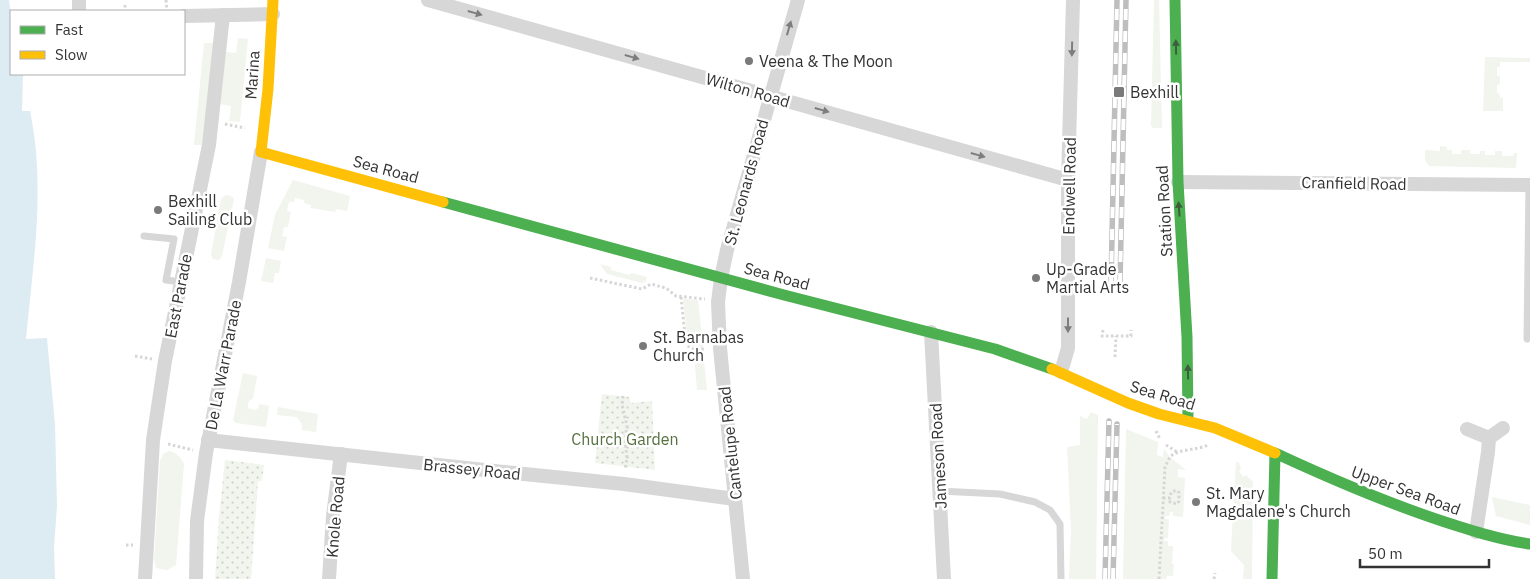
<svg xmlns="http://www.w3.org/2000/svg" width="1530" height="579" font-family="'IBM Plex Sans',sans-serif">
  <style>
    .green { fill: #f1f5ed }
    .garden { fill: url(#garden-dots) }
    .water { fill: #ddebf3 }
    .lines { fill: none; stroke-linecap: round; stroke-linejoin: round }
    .path { stroke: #d6d6d6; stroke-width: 3; stroke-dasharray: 2.5 2.5; stroke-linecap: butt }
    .lane { stroke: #d7d7d7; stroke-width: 7 }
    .street { stroke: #d7d7d7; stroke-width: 14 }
    .fast { stroke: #4caf50; stroke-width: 11 }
    .slow { stroke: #ffc107; stroke-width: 11 }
    .rail-casing { stroke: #bebebe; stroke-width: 5.5 }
    .rail { stroke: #fff; stroke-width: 4; stroke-dasharray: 11; stroke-linecap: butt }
    .oneway { fill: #7d7d7d }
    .oneway2 { fill: #3c5e3d }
    .poi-dot { fill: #7a7a7a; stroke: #fff; stroke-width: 2 }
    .labels { text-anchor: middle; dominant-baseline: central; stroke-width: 5; stroke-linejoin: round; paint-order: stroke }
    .poi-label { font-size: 16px; fill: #333; stroke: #fff; text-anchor: start }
    .street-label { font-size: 16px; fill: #333; stroke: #fff }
    .park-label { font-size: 16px; fill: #56703f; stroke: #fff }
  </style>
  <defs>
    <pattern id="garden-dots" width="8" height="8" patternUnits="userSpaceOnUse" patternTransform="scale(1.25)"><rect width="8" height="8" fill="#f1f5ed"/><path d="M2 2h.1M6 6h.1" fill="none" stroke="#cfd2cc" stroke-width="1.8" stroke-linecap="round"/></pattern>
  </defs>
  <rect width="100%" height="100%" fill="#fff"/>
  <!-- green -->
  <g class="green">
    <polygon points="1154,0 1159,0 1162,128 1153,128 1151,125"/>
    <polygon points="238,38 248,39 240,122 229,121 231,106 220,104 226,52 236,53"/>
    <polygon points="204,43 215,43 204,145 194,145"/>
    <polygon points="1485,57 1530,58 1530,62 1500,62 1500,67 1497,67 1497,76 1500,76 1500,84 1497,85 1497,93 1499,93 1500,97 1503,98 1503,111 1483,111"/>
    <polygon points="1440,146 1447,147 1447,150 1452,150 1452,154 1461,154 1461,150 1470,150 1470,154 1480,154 1480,151 1485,151 1485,155 1495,155 1495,151 1502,151 1502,156 1513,156 1514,153 1517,153 1516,168 1429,166 1425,160 1425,150 1440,151"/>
    <polygon points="293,180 350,196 347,211 336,209 335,212 311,208 311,205 304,203 304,200 295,198 294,202 289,202 287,211 291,212 288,227 284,227 282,236 287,237 284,251 268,248 275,215"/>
    <polygon points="226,195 231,196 234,199 222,256 219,260 213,259 211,255 221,199"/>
    <polygon points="266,258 281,261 279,273 275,273 273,283 261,281"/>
    <polygon points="600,264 611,267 611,270 630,275 631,273 647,277 646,281 642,283 607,274"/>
    <polygon points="683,299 698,300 703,348 696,348 688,344"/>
    <polygon points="703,352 707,390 697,390 694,353"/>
    <polygon points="243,373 257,376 253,399 250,400 248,403 248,408 255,410 258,408 259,404 269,406 266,427 236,423 233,420"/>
    <polygon points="278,407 318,414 316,432 302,430 302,424 297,417 277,415"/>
    <polygon points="1091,412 1098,415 1096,579 1069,579 1071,530 1067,447 1080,445 1080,416 1087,419"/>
    <polygon points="1126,429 1158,442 1157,455 1163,457 1164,449 1170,457 1186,470 1178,469 1178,477 1185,478 1183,517 1173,516 1173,512 1170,512 1169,516 1165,516 1165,519 1169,519 1168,538 1165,538 1164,541 1168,541 1168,546 1173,546 1172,564 1174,564 1173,576 1167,576 1166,579 1123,579"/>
    <path d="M169,451C178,453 180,457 184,464L176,565L167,570L156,568L154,560L160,461L163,454Z"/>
    <polygon points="1236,461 1239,463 1241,469 1239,471 1243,477 1246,475 1253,482 1252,579 1243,579 1244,565 1231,551"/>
    <polygon points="1492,497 1530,505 1530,525 1496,516"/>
  </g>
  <!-- garden -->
  <g class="garden">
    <polygon points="602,394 629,397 631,403 652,401 655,470 595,463"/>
    <polygon points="225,460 264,465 262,481 258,481 251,579 215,579 219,517"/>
  </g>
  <!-- water -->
  <path class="water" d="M0,0H9L11,16V74H23L22,111H30C46,187 33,263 26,339L47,338L55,425L57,506L54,547L55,579H0Z"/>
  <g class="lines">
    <!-- path -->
    <g class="path">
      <polyline points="166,0 167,11"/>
      <polyline points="125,5 125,11"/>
      <polyline points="225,124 245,128"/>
      <polyline points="590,278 642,289 651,284 666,288 676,296 705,299"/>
      <polyline points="681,297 686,345 695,350 705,349"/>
      <polyline points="1103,330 1102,336 1131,336 1131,330"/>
      <polyline points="135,356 152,359"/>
      <polyline points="1115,357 1116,336"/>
      <polyline points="623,396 622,405 627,426 625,441 627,458 625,470"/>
      <polyline points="1156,431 1160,439"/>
      <polyline points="168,444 193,450"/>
      <polyline points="1166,445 1177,452"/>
      <polyline points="1163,498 1170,498 1171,493 1173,491 1178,491 1179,493 1179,501 1177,504 1170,502 1170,498"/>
      <polyline points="126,545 133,545"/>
      <path d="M1159,579L1165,467C1167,463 1169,458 1171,456C1179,449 1198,450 1208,445"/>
      <polyline points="1214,579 1215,573"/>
    </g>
    <!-- lane -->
    <g class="lane">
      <polyline points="144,236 174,239 166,280 181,282"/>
      <polyline points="1527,339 1529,185"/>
      <polyline points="939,491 1000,494 1035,502 1050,510 1060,524 1061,579"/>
    </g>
    <!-- street -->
    <g class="street">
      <polyline points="79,0 79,11"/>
      <polyline points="428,0 1068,180"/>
      <polyline points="184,16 273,14"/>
      <polyline points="1178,182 1530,185"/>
      <polyline points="931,332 944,579"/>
      <polyline points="1061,372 1068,348 1068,180 1073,0"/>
      <polyline points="1467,429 1489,438 1488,452 1476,532"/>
      <polyline points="1489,438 1503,428"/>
      <polyline points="208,440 494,471 624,484 735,499"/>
      <polyline points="145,579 153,440 165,361 209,145 223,15"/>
      <polyline points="196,579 197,521 206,453 239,282 261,152"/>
      <polyline points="329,579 333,516 341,454"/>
      <polyline points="743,579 720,348 718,302 721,278 727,250 798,0"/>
    </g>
    <!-- fast -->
    <g class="fast">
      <polyline points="1175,0 1178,182 1187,337 1188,420"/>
      <polyline points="443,202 784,295 995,349 1052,369"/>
      <path d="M1272,579L1275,453C1331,479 1387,503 1445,522C1473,531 1501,540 1530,544"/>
    </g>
    <!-- slow -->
    <g class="slow">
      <polyline points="273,0 268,89 261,152 443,202"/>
      <polyline points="1052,369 1128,403 1159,414 1215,428 1275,453"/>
    </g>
    <!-- rail casing -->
    <g class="rail-casing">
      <g id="rail">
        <polyline points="1111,284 1117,0"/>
        <polyline points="1120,284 1126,0"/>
        <polyline points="1105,579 1109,421"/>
        <polyline points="1113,579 1117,424"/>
      </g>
    </g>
    <!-- rail -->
    <use href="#rail" class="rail"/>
  </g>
  <!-- one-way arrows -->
  <defs><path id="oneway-solid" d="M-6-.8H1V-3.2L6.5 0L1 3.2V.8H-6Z" transform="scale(1.25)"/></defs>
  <g class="oneway">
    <use href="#oneway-solid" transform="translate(475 13) rotate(16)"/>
    <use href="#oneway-solid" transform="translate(789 28) rotate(-74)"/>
    <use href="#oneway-solid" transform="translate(1072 49) rotate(91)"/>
    <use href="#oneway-solid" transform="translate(632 57) rotate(16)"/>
    <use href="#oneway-solid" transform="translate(822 110) rotate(16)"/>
    <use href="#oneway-solid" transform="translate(978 155) rotate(16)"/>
    <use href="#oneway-solid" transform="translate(1068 325) rotate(90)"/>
  </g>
  <g class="oneway2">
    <use href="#oneway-solid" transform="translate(1176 47) rotate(-91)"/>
    <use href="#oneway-solid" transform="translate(1179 209) rotate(-94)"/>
    <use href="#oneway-solid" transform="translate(1188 372) rotate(-91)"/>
  </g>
  <!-- markers -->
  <g class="poi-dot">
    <circle cx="749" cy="61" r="5"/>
    <rect x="1113" y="86" width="12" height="12" rx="2.5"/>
    <circle cx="158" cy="210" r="5"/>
    <circle cx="1036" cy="278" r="5"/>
    <circle cx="643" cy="346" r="5"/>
    <circle cx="1196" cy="502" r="5"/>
  </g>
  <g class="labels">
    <!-- poi labels -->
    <g class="poi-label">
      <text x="759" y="61">Veena &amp; The Moon</text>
      <text x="1130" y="92">Bexhill</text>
      <text x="168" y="201">Bexhill<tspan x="168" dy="18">Sailing Club</tspan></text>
      <text x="1046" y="269">Up-Grade<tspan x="1046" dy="18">Martial Arts</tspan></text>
      <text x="653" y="337">St. Barnabas<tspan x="653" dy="18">Church</tspan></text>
      <text x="1206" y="493">St. Mary<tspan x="1206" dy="18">Magdalene's Church</tspan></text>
    </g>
    <!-- street labels -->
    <g class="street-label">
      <text transform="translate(252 75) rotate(-86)">Marina</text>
      <text transform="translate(748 90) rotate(16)">Wilton Road</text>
      <text transform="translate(386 169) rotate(15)">Sea Road</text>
      <text transform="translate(746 182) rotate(-75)">St. Leonards Road</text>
      <text transform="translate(1354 183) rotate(1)">Cranfield Road</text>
      <text transform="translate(1069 186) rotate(-89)">Endwell Road</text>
      <text transform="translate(1164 211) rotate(-93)">Station Road</text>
      <text transform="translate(777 276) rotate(15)">Sea Road</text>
      <text transform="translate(178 296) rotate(-79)">East Parade</text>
      <text transform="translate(223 365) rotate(-79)">De La Warr Parade</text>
      <text transform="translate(1163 395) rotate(17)">Sea Road</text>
      <text transform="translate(730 443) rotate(-96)">Cantelupe Road</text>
      <text transform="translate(938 456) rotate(-93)">Jameson Road</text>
      <text transform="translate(472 469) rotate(6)">Brassey Road</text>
      <text transform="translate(1406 490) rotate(20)">Upper Sea Road</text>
      <text transform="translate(335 517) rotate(-85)">Knole Road</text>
    </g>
    <!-- park labels -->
    <g class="park-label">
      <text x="625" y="439">Church Garden</text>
    </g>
  </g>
  <!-- legend -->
  <rect x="10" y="10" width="175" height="65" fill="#ffffff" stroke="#adadad"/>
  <rect x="20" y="26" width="25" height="8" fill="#4caf50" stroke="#adadad"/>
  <text x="55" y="35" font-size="15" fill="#333333">Fast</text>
  <rect x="20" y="51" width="25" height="8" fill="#ffc107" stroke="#adadad"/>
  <text x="55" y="60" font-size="15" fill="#333333">Slow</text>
  <!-- scale -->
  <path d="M1360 559v8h129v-8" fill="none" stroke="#333333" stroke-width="2.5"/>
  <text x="1368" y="559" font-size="15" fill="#333333" stroke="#ffffff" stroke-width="4" paint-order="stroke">50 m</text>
</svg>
